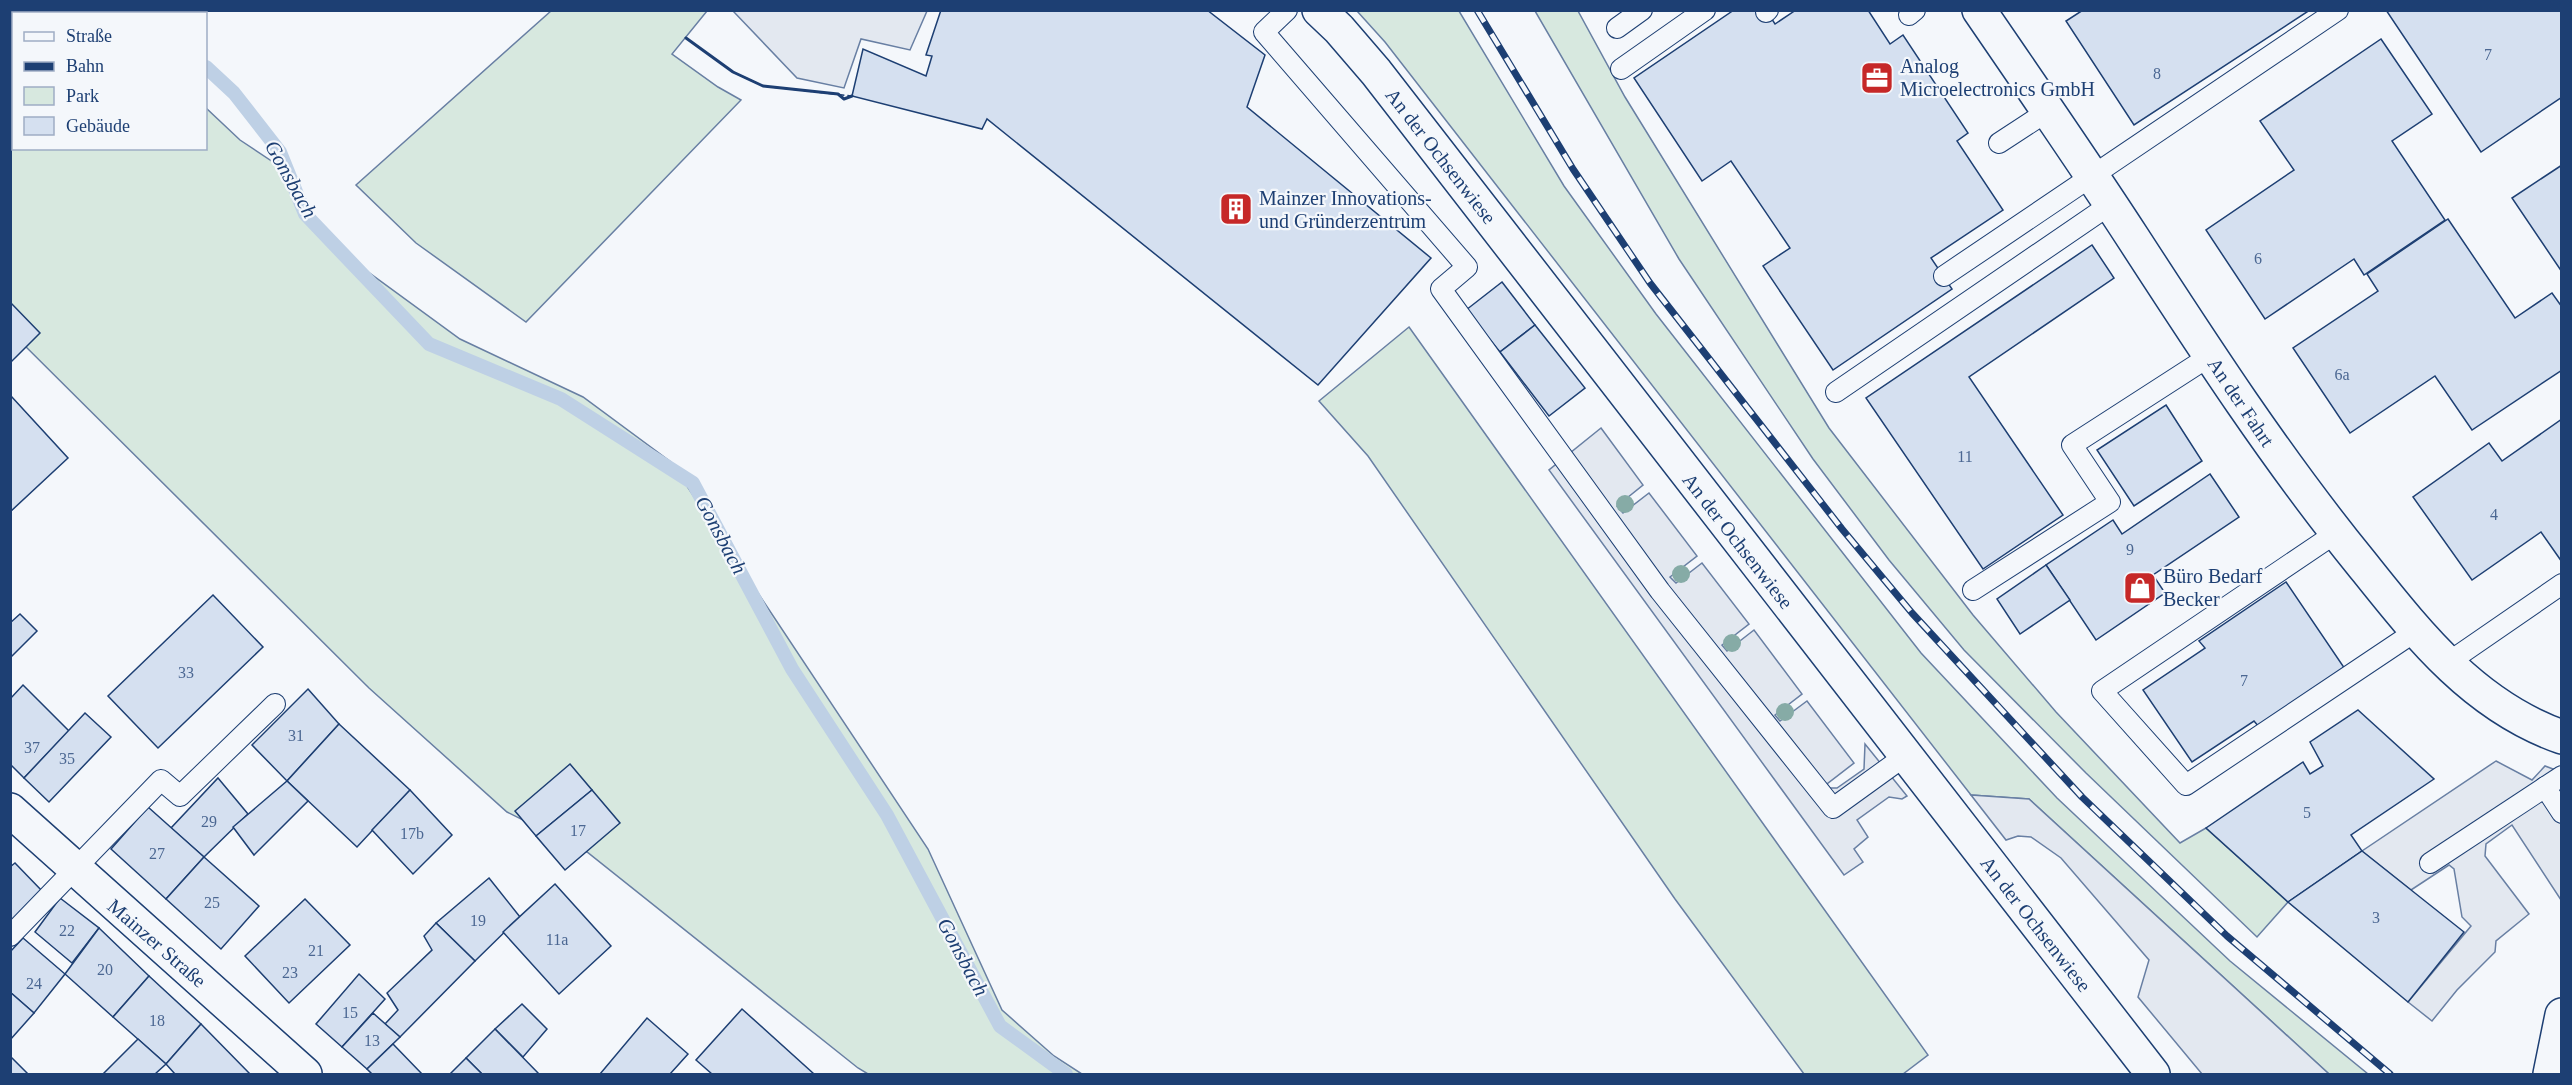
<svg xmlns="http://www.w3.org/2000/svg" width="2572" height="1085" font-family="'Times New Roman',serif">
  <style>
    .green { fill: #d7e8df; stroke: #687fa3; stroke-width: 1.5 }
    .parking { fill: #e3e8f0; stroke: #687fa3; stroke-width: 1.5 }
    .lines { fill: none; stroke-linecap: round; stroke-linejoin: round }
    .stream { stroke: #bed0e5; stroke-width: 14 }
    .building { fill: #d5e0f0; stroke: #1d3f73; stroke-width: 1.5 }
    .lane-casing { stroke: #1d3f73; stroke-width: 22 }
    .street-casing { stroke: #1d3f73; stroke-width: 36 }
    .secondary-casing { stroke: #1d3f73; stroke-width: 36 }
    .lane { stroke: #f4f7fb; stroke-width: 20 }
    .street { stroke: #f4f7fb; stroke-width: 33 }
    .secondary { stroke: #f4f7fb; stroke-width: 33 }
    .rail-casing { stroke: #1d3f73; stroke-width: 7 }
    .rail { stroke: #f4f7fb; stroke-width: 4.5; stroke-dasharray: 14; stroke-linecap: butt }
    .fence { stroke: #1d3f73; stroke-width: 1.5; stroke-dasharray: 8 3; stroke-linecap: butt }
    .wall { stroke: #1d3f73; stroke-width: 3 }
    .tree { fill: #86aba6 }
    .labels { text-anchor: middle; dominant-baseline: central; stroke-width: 4.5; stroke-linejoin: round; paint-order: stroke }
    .number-label { font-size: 16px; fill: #4b6792 }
    .poi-label { font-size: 20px; fill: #1d3f73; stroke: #f4f7fb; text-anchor: start }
    .street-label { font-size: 20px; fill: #1d3f73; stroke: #f4f7fb }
    .water-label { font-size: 21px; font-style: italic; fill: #1d3f73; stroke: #f4f7fb }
  </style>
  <rect width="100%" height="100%" fill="#f4f7fb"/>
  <!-- green -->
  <g class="green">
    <polygon points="102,10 105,13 14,14 14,148 206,148 206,108 240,140 282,168 327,242 460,339 583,397 671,462 928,849 1002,1010 1054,1056 1082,1074 868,1074 858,1068 587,852 507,812 369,688 11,332 10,11"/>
    <polygon points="551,11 707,11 672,54 718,87 741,100 526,322 416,243 356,185"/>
    <polygon points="1357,11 1459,11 1564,186 1656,314 1921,653 2057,798 2230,961 2368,1074 2329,1074 2029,799 1971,795 1385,42"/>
    <polygon points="1535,11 1578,11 1625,97 1829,428 1973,615 2056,712 2180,843 2206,828 2288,902 2257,937 2086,773 1964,650 1889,560 1813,459 1679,259"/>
    <polygon points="1409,327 1928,1055 1903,1074 1804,1074 1675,899 1368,456 1319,401"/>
  </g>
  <!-- parking -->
  <g class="parking">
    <polygon points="733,11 733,10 927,11 910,50 861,39 844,88 797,78"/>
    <polygon points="1601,428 1643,485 1617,506 1623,513 1649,493 1697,556 1670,577 1676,583 1702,563 1749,624 1722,645 1727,651 1754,630 1802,694 1775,715 1780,721 1807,701 1854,763 1827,784 1830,788 1837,788 1864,769 1865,744 1907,796 1902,799 1889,797 1857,820 1868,837 1854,849 1863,862 1844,875 1549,470"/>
    <polygon points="2496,761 2532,780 2545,766 2561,772 2561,900 2512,825 2486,844 2485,856 2529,914 2496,941 2495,952 2457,990 2432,1021 2408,1002 2471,926 2462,917 2454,869 2449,865 2411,890 2362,851"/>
    <polygon points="1971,795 2029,799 2329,1074 2202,1074 2138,997 2149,960 2061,858 2031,837 2018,836 2006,840"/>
  </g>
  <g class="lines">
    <!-- stream -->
    <g class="stream">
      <polyline points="144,10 147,14"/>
      <polyline points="206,67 234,93 280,152 305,214 429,344 561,399 693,483 792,669 887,815 1000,1026 1066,1074"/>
    </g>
  </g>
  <!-- building -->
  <g class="building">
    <polygon points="941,10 1207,10 1265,55 1247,107 1431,258 1318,385 987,119 982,129 852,96 863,49 926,76 932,56 926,55"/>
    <polygon points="1734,10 1766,10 1775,24 1796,10 1868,10 1890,44 1903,35 1968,133 1957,141 2003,210 1931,258 1952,289 1833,370 1763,266 1790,248 1731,161 1702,181 1634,78"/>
    <polygon points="2083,10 2310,10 2134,125 2066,21"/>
    <polygon points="2386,10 2562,10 2562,97 2481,152"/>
    <polygon points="2381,39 2432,114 2392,141 2445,220 2364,275 2354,259 2265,319 2206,230 2294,170 2260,121"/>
    <polygon points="2562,165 2562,272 2512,198"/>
    <polygon points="2448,219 2515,318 2552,293 2562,307 2562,370 2472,430 2435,376 2350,433 2293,348 2378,291 2367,274"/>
    <polygon points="2092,245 2114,278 1969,377 2063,515 1983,569 1866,398"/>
    <polygon points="1502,282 1535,325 1500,352 1466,310"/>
    <polygon points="10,302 40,333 10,363"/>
    <polygon points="1535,325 1585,388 1549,416 1500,352"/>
    <polygon points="11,396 68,458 10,512 10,396"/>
    <polygon points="2166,405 2202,461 2134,506 2097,450"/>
    <polygon points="2562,419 2562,562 2541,532 2472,580 2413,497 2489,443 2502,461"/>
    <polygon points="2210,474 2239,517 2153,575 2165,593 2096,640 2046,565 2113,520 2122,534"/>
    <polygon points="2046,565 2070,600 2020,634 1997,599"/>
    <polygon points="2286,582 2345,669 2259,727 2254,721 2192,762 2143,690 2205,648 2199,641"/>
    <polygon points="213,595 263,647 158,748 108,696"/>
    <polygon points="20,614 37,631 10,658 10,623"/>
    <polygon points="23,685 69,731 24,778 10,764 10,699"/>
    <polygon points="308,689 339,724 287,781 252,745"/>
    <polygon points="2358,710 2434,779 2351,835 2362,851 2288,902 2206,828 2303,762 2310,774 2323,766 2310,742"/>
    <polygon points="85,713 111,737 49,802 24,778"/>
    <polygon points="339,724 410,790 357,847 287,781"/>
    <polygon points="570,764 592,790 536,836 515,811"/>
    <polygon points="218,778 248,814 204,857 171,828"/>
    <polygon points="287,781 308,801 254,855 233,827"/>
    <polygon points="410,790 452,835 413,874 372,830"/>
    <polygon points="592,790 620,823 565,870 536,836"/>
    <polygon points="148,807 204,857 166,899 111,849"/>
    <polygon points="2362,851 2464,932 2408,1002 2288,902"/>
    <polygon points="204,857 259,906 221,949 166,899"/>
    <polygon points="15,863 43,892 10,923 10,867"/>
    <polygon points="489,878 520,917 475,961 436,923"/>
    <polygon points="555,884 611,946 559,994 503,932"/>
    <polygon points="60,898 99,928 72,963 35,932"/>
    <polygon points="305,899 350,945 289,1003 245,956"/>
    <polygon points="436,923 475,961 400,1037 385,1024 398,1010 387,993 432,950 424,936"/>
    <polygon points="99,928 149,976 113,1017 65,974"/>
    <polygon points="23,938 65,974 34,1013 10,992 10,952"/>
    <polygon points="359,974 385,999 342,1047 316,1024"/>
    <polygon points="149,976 201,1024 166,1064 113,1017"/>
    <polygon points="10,992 34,1013 10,1040"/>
    <polygon points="522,1004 547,1029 523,1057 495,1029"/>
    <polygon points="742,1009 814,1074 712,1074 696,1060"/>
    <polygon points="373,1013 400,1037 367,1069 342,1047"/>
    <polygon points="647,1018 688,1054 670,1074 600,1074"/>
    <polygon points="201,1024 250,1074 175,1074 166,1064"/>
    <polygon points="495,1029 539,1074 482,1074 466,1058"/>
    <polygon points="138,1039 166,1064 155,1074 103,1074"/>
    <polygon points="393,1044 422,1074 372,1074 367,1069"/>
    <polygon points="10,1056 28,1074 10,1074"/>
    <polygon points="466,1058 482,1074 450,1074"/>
  </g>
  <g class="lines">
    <!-- lane casing -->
    <g class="lane-casing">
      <g id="lane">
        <polyline points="1287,10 1264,32 1467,267 1441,289 1660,591 1833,808 1905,756"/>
        <polyline points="1766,12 1768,10"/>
        <polyline points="1909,15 1915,10"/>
        <polyline points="1617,28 1642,10"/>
        <polyline points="1621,69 1705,10"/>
        <polyline points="1999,143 2048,111"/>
        <polyline points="1944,276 2338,10"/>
        <polyline points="1836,392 2111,204"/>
        <polyline points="2336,533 2102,691 2186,785 2416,631"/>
        <polyline points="1973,590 2110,502 2072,445 2210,356"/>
        <polyline points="2446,664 2562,584"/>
        <polyline points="2545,787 2562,813"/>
        <polyline points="2430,863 2562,776"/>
        <polyline points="10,936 161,780 180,796 275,704"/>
      </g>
    </g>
    <!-- street casing -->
    <g class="street-casing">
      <g id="street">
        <path d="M1979,10C2031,86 2083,161 2133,238C2205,349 2277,460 2361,563C2417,633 2473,706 2562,737"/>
        <polyline points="2550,1074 2562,1015"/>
      </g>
    </g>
    <!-- secondary casing -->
    <g class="secondary-casing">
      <g id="secondary">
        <polyline points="1319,10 1339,29 1376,72 2153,1074"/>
        <polyline points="10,810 305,1074"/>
      </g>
    </g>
    <!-- lane -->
    <use href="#lane" class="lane"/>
    <!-- street -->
    <use href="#street" class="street"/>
    <!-- secondary -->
    <use href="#secondary" class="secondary"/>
    <!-- rail casing -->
    <g class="rail-casing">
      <polyline id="rail" points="1477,10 1573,169 1650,283 1842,529 1912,613 2082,797 2227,936 2390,1074"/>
    </g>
    <!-- rail -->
    <use href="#rail" class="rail"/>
    <!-- fence -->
    <polyline class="fence" points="686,38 733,72 763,86 852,96"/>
    <!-- wall -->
    <polyline class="wall" points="686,38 733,72 763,86 838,94 844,99 852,96"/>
  </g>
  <!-- trees -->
  <g class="tree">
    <circle cx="1625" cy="504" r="9"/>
    <circle cx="1681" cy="574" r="9"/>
    <circle cx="1732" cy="643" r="9"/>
    <circle cx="1785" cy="712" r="9"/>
  </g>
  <!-- icons -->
  <defs>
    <g id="office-square" transform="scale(1.725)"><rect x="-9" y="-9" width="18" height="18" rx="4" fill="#c62828" stroke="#f4f7fb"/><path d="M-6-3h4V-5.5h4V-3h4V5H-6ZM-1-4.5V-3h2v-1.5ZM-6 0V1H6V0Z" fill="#fff"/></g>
    <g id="building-square" transform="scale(1.725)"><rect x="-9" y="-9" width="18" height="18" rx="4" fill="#c62828" stroke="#f4f7fb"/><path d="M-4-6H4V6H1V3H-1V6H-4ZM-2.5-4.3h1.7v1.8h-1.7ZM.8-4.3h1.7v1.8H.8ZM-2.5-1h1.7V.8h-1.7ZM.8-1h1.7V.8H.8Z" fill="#fff"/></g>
    <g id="shop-square" transform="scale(1.725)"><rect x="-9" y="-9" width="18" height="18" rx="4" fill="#c62828" stroke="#f4f7fb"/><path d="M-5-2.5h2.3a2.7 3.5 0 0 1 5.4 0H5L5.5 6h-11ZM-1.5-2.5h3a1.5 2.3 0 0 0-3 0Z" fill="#fff"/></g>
  </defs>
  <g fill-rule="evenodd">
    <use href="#office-square" x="1877" y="78"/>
    <use href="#building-square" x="1236" y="209"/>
    <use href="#shop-square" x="2140" y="588"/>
  </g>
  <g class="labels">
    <!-- number labels -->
    <g class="number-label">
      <text x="2488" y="54">7</text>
      <text x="2157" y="73">8</text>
      <text x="2258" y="258">6</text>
      <text x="2342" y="374">6a</text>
      <text x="1965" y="456">11</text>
      <text x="2494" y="514">4</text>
      <text x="2130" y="549">9</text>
      <text x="186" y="672">33</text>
      <text x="2244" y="680">7</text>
      <text x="296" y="735">31</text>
      <text x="32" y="747">37</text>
      <text x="67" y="758">35</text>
      <text x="2307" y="812">5</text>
      <text x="209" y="821">29</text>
      <text x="578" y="830">17</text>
      <text x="412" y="833">17b</text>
      <text x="157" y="853">27</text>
      <text x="212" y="902">25</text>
      <text x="2376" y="917">3</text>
      <text x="478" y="920">19</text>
      <text x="67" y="930">22</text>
      <text x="557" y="939">11a</text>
      <text x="316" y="950">21</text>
      <text x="105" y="969">20</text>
      <text x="290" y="972">23</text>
      <text x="34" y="983">24</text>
      <text x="350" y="1012">15</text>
      <text x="157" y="1020">18</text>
      <text x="372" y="1040">13</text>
    </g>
    <!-- poi labels -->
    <g class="poi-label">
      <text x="1900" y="66">Analog<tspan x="1900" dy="23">Microelectronics GmbH</tspan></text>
      <text x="1259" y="198">Mainzer Innovations-<tspan x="1259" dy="23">und Gründerzentrum</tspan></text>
      <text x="2163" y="576">Büro Bedarf<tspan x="2163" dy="23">Becker</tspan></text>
    </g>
    <!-- street labels -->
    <g class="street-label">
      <text transform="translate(1441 156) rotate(52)">An der Ochsenwiese</text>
      <text transform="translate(2241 402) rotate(56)">An der Fahrt</text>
      <text transform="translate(1738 541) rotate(52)">An der Ochsenwiese</text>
      <text transform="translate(2036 924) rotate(52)">An der Ochsenwiese</text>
      <text transform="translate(157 943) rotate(41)">Mainzer Straße</text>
    </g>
    <!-- water labels -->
    <g class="water-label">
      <text transform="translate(291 179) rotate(61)">Gonsbach</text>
      <text transform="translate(721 535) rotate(62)">Gonsbach</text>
      <text transform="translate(963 957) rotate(62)">Gonsbach</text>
    </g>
  </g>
  <!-- border -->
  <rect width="2572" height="1085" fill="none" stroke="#1d3f73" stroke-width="24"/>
  <!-- legend -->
  <rect x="12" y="12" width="195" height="138" fill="#f4f7fb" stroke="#9eadc5" stroke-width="1.5"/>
  <rect x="24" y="32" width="30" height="9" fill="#f4f7fb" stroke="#9eadc5" stroke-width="1.5"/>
  <text x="66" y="42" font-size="18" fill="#1d3f73">Straße</text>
  <rect x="24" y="62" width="30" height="9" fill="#1d3f73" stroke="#9eadc5" stroke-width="1.5"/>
  <text x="66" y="72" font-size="18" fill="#1d3f73">Bahn</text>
  <rect x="24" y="87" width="30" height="18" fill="#d7e8df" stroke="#9eadc5" stroke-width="1.5"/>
  <text x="66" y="102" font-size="18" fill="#1d3f73">Park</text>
  <rect x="24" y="117" width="30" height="18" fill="#d5e0f0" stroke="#9eadc5" stroke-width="1.5"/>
  <text x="66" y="132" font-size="18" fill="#1d3f73">Gebäude</text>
</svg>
